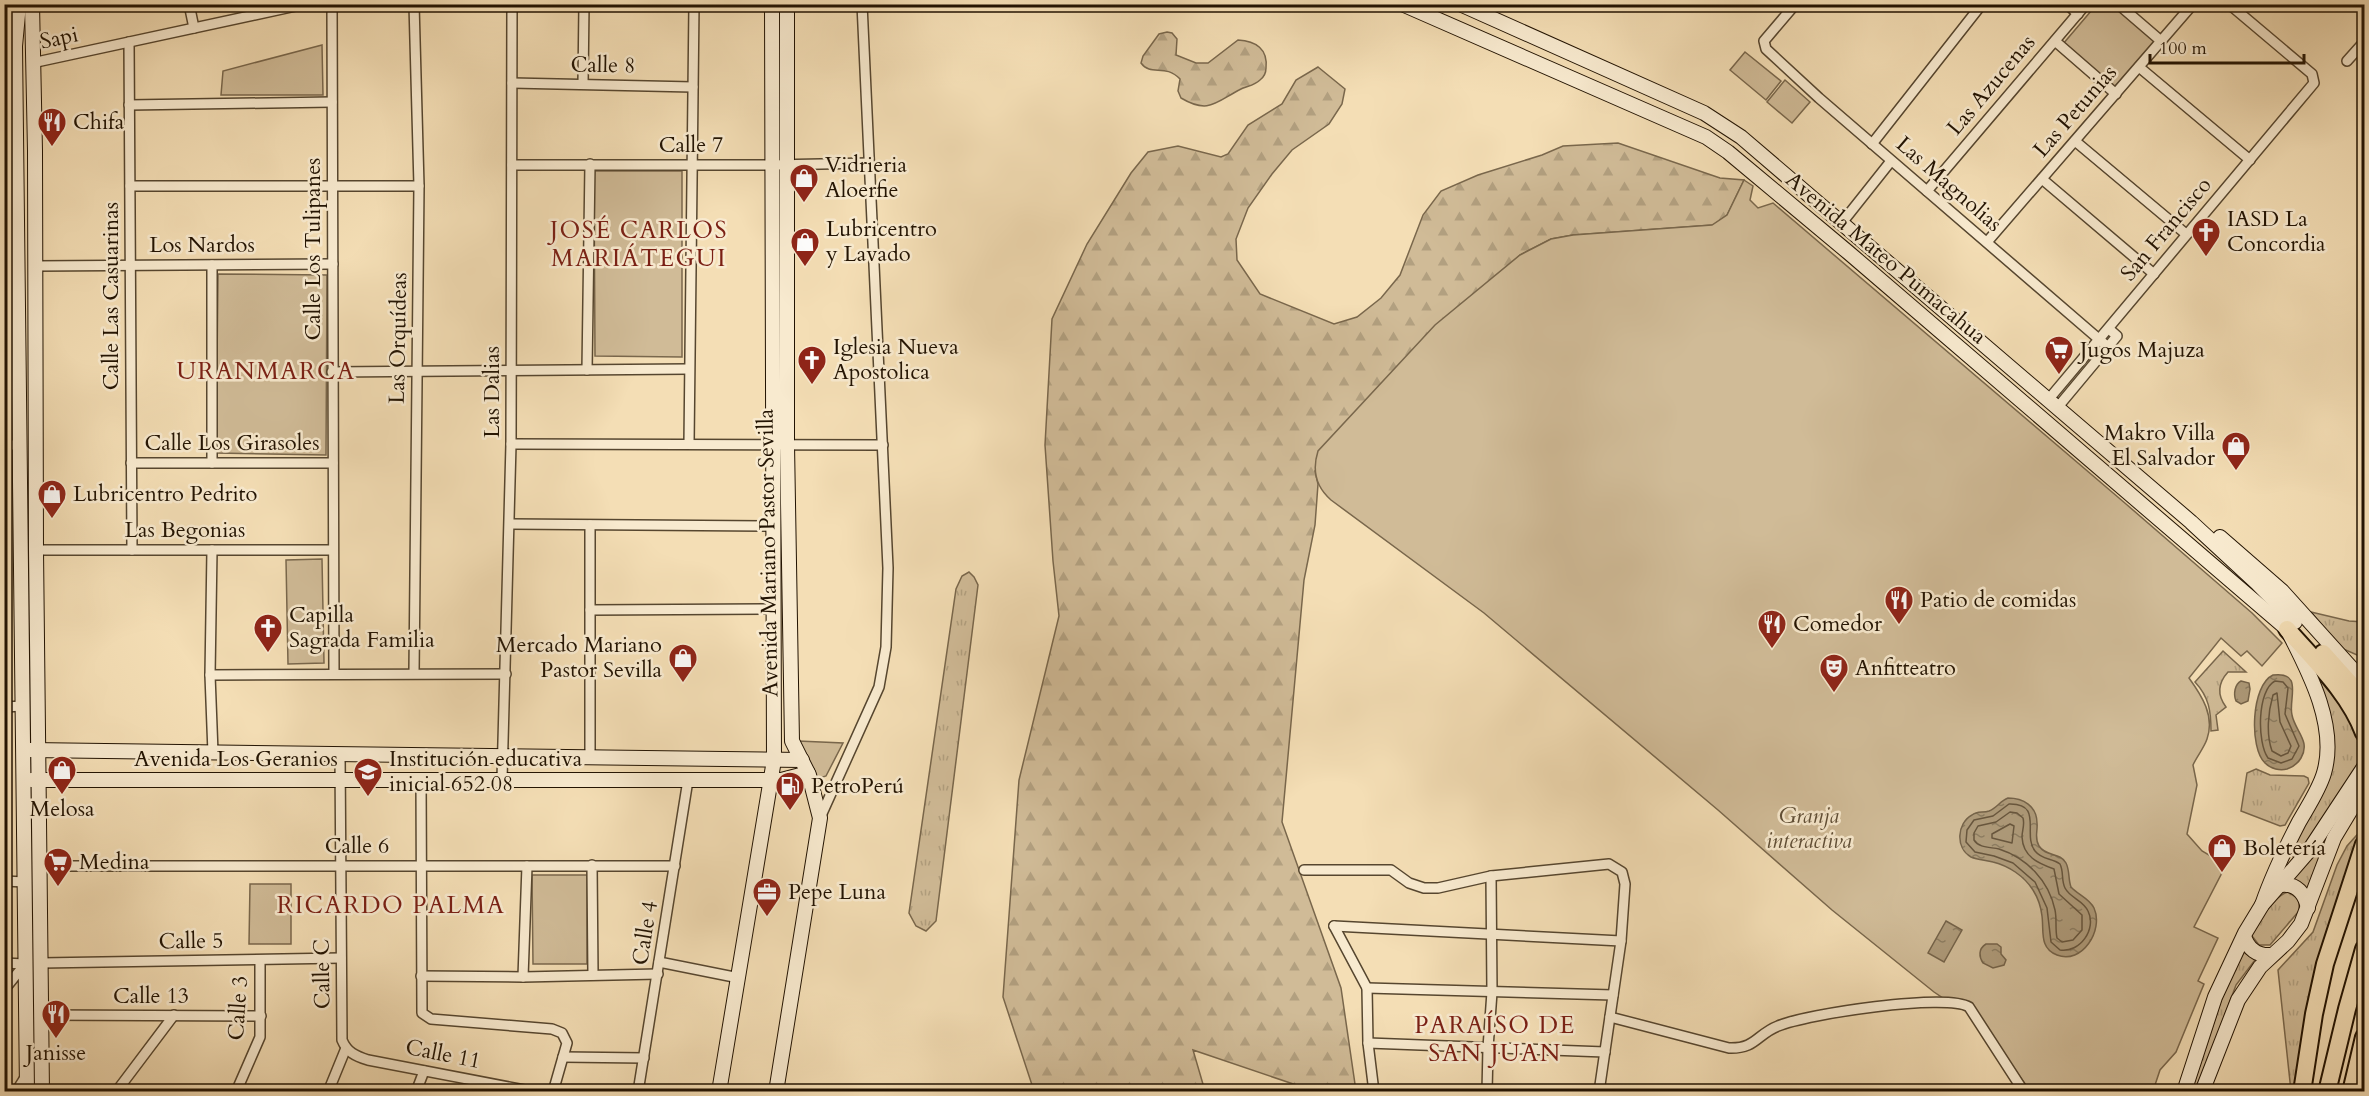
<svg xmlns="http://www.w3.org/2000/svg" width="2369" height="1096" font-family="Cardo,serif">
  <style>
    .grass { fill: url(#grass-tufts); stroke: #79674c; stroke-width: 1.5 }
    .forest { fill: url(#forest-firs); stroke: #79674c; stroke-width: 1.5 }
    .green { fill: #d0bb97; stroke: #79674c; stroke-width: 1.5 }
    .water { fill: url(#water-ripples); stroke: #756349; stroke-width: 1.5 }
    .lines { fill: none; stroke-linecap: round; stroke-linejoin: round }
    .shore { stroke: #68563d; stroke-width: 1.5 }
    .street-casing { stroke: #56462f; stroke-width: 12 }
    .secondary-casing { stroke: #221302; stroke-width: 16 }
    .highway-casing { stroke: #221302; stroke-width: 20 }
    .street { stroke: #f8eacf; stroke-width: 9 }
    .secondary { stroke: #f8eacf; stroke-width: 14 }
    .highway { stroke: #f4deb5; stroke-width: 16 }
    .labels { text-anchor: middle; dominant-baseline: central; stroke-width: 5; stroke-linejoin: round; paint-order: stroke }
    .street-label { font-size: 22px; fill: #221302; stroke: #f8eacf }
    .poi-label { font-size: 22px; fill: #221302; stroke: #f8eacf; text-anchor: start }
    .park-label { font-size: 22px; font-style: italic; fill: #5f4e36; stroke: #f8eacf }
    .neighbourhood-label { font-size: 24px; letter-spacing: 1.5px; fill: #7a1f14; stroke: #f8eacf }
  </style>
  <defs>
    <pattern id="grass-tufts" width="24" height="20" patternUnits="userSpaceOnUse" patternTransform="scale(1.5)"><rect width="24" height="20" fill="#d0bb97"/><path d="M3 7l-1-3M5 7V3M7 7l1-3M15 17l-1-3M17 17v-4M19 17l1-3" fill="none" stroke="#b2a080"/></pattern>
    <pattern id="forest-firs" width="22" height="20" patternUnits="userSpaceOnUse" patternTransform="scale(1.5)"><rect width="22" height="20" fill="#d0bb97"/><path d="M5 1l3.5 6h-7zM16 11l3.5 6h-7z" fill="#b2a080"/></pattern>
    <pattern id="water-ripples" width="26" height="14" patternUnits="userSpaceOnUse" patternTransform="scale(1.5)"><rect width="26" height="14" fill="#ad9978"/><path d="M2 4q2-2 4 0t4 0M15 11q2-2 4 0t4 0" fill="none" stroke="#8c7c60"/></pattern>
  </defs>
  <rect width="100%" height="100%" fill="#f4deb5"/>
  <filter id="stains"><feTurbulence type="fractalNoise" baseFrequency=".00333" numOctaves="4"/><feColorMatrix values="0 0 0 0 .2 0 0 0 0 .09 0 0 0 0 .02 0 0 0 .5 -.17"/></filter>
  <radialGradient id="worn" r=".72"><stop offset=".6" stop-color="#630" stop-opacity="0"/><stop offset="1" stop-color="#630" stop-opacity=".3"/></radialGradient>
  <!-- grass -->
  <g class="grass">
    <polygon points="969,572 974,577 978,585 936,921 926,931 916,926 909,913 956,589 962,576"/>
    <polygon points="2311,612 2349,621 2364,622 2364,658 2341,648"/>
    <path d="M2223,651L2246,672H2228C2218,683 2217,695 2226,707L2216,715L2218,730L2211,731C2211,711 2209,697 2195,682Z"/>
    <path d="M2319,677C2334,699 2365,731 2363,758L2295,859L2290,853L2310,814L2330,723Z"/>
    <polygon points="2256,769 2270,775 2304,776 2308,778 2309,783 2285,825 2280,826 2241,811 2247,773"/>
    <polygon points="2351,794 2308,891 2288,880"/>
    <path d="M2364,827C2334,915 2310,1000 2293,1091H2291L2278,970L2313,932L2337,865L2347,846Z"/>
    <path d="M2288,892L2299,899V911L2270,945H2259L2252,936C2253,924 2276,895 2288,892Z"/>
    <polygon points="2242,951 2255,960 2236,985 2201,1079 2196,1091 2191,1092 2222,998"/>
  </g>
  <!-- forest -->
  <g class="forest">
    <path d="M1167,32L1172,33L1177,39L1176,55L1196,63H1208L1238,40C1256,41 1268,49 1266,68C1266,73 1264,77 1260,80C1254,86 1246,86 1239,90C1215,103 1208,114 1181,98L1178,91L1180,79C1165,63 1151,77 1141,63L1143,56L1159,34Z"/>
    <polygon points="1318,67 1345,89 1342,104 1329,124 1292,150 1272,174 1248,208 1236,239 1237,260 1260,294 1334,324 1357,317 1381,298 1400,275 1423,215 1441,191 1478,175 1542,155 1563,146 1618,143 1720,178 1744,180 1727,215 1713,225 1573,235 1551,239 1520,255 1315,471 1318,484 1315,525 1304,580 1282,822 1341,988 1356,1091 1314,1091 1193,1050 1205,1091 1034,1091 1003,997 1019,780 1059,616 1053,561 1045,445 1052,319 1087,244 1131,173 1148,152 1178,146 1221,157 1228,154 1248,125 1282,104 1296,80"/>
  </g>
  <!-- green -->
  <g class="green">
    <polygon points="2097,4 2114,5 2155,41 2114,88 2063,44"/>
    <polygon points="322,45 323,95 221,95 223,71"/>
    <polygon points="1745,52 1781,81 1766,100 1730,70"/>
    <polygon points="1785,80 1810,102 1792,123 1767,102"/>
    <polygon points="594,171 682,171 682,357 595,356"/>
    <path d="M1744,180L1753,186L1750,200L1758,208L1773,203L2126,504L2252,613L2282,643L2262,666L2247,651L2241,656L2221,638L2189,678C2202,696 2215,716 2207,739C2204,748 2197,756 2193,765L2197,785L2187,834L2202,851L2226,865L2194,927L2218,938L2198,981L2204,984L2176,1052L2160,1070L2153,1091H2030L1968,1003L1943,998L1934,992L1832,910L1718,810L1484,613L1331,500C1316,487 1312,470 1318,451L1435,325L1520,255L1551,239L1573,235L1712,225L1727,215Z"/>
    <polygon points="218,274 327,275 326,455 216,453"/>
    <polygon points="322,559 324,663 288,664 286,560"/>
    <polygon points="798,741 843,743 826,776 820,778 815,776"/>
    <polygon points="532,875 587,875 587,964 533,964"/>
    <polygon points="250,884 291,884 291,944 249,944"/>
  </g>
  <!-- water -->
  <g class="water">
    <path d="M2273,675C2304,671 2288,700 2292,715C2295,731 2311,741 2301,758C2298,763 2293,767 2287,769C2280,771 2271,769 2265,763C2249,748 2251,685 2273,675Z"/>
    <path d="M2241,681L2249,683L2250,689L2248,701L2241,704L2236,701C2233,694 2235,684 2241,681Z"/>
    <path d="M2008,798C2023,798 2037,806 2037,823C2038,831 2034,838 2039,846C2046,857 2060,852 2066,863C2070,871 2068,879 2071,887C2078,895 2089,898 2094,908C2104,930 2082,965 2057,955C2039,948 2044,931 2042,916C2041,907 2038,898 2033,890C2024,876 2009,866 1993,862C1986,860 1978,860 1971,857C1955,848 1957,823 1972,815C1977,811 1983,813 1989,811C1997,808 2000,801 2008,798Z"/>
    <polygon points="1946,921 1962,930 1944,962 1928,953"/>
    <path d="M1986,944H1997L2001,947V954L2006,960L2004,965L1993,968L1983,963C1979,957 1978,949 1986,944Z"/>
  </g>
  <g class="lines">
    <!-- shore -->
    <g class="shore">
      <path d="M2275,681L2283,682L2288,688L2285,714L2299,746L2292,759L2281,763L2268,758C2257,743 2257,690 2275,681Z"/>
      <path d="M2277,693L2280,722L2291,746L2288,753L2281,756L2272,751C2266,734 2268,712 2273,695Z"/>
      <path d="M2009,804C2044,803 2022,835 2035,851C2042,860 2052,858 2060,864C2064,872 2061,880 2065,888C2070,898 2083,900 2088,911C2097,929 2080,953 2060,950L2051,942L2047,908L2035,882L2013,863L1994,856L1975,852L1966,842L1967,830L1974,820L1993,816Z"/>
      <path d="M2010,812L2017,813L2023,818C2025,825 2022,830 2022,837C2023,857 2038,863 2054,869L2059,894L2082,915V930L2073,940L2062,942L2057,938C2055,929 2057,919 2055,910C2049,881 2027,858 1999,849C1990,847 1979,848 1974,840V833L1978,826L1996,822Z"/>
      <polygon points="2010,824 2014,826 2012,843 1992,838 1992,834"/>
    </g>
    <!-- street casing -->
    <g class="street-casing">
      <g id="street">
        <polyline points="189,4 194,28"/>
        <polyline points="332,4 334,674"/>
        <polyline points="1790,4 1792,8 1764,41 1766,49 1819,98 2108,347"/>
        <polyline points="2067,4 2078,14"/>
        <polyline points="2118,4 2161,41"/>
        <polyline points="2055,41 2116,94"/>
        <polyline points="129,42 132,550"/>
        <polyline points="2347,61 2364,42"/>
        <polyline points="32,63 305,4"/>
        <polyline points="2139,67 2250,160"/>
        <polyline points="512,83 693,87"/>
        <polyline points="583,84 584,4"/>
        <polyline points="129,105 332,102"/>
        <polyline points="2075,141 2186,234"/>
        <polyline points="1872,144 1982,4"/>
        <polyline points="512,165 773,165 869,163"/>
        <polyline points="4,170 17,169"/>
        <polyline points="2042,179 2154,274"/>
        <polyline points="130,186 419,186"/>
        <polyline points="1927,191 2086,4"/>
        <polyline points="1841,224 1891,161"/>
        <polyline points="1987,242 2193,4"/>
        <polyline points="36,266 333,264"/>
        <polyline points="587,370 590,164"/>
        <polyline points="332,372 689,369"/>
        <polyline points="2048,400 2314,83 2312,74 2229,4"/>
        <polyline points="2057,408 2117,336 2109,329"/>
        <polyline points="511,444 883,445"/>
        <polyline points="689,444 694,4"/>
        <polyline points="4,445 19,445"/>
        <polyline points="131,463 333,463"/>
        <polyline points="212,463 212,265"/>
        <polyline points="510,524 774,526"/>
        <polyline points="590,525 590,758"/>
        <polyline points="36,550 333,550"/>
        <polyline points="212,550 210,675 213,753"/>
        <polyline points="590,610 774,609"/>
        <polyline points="414,673 419,186 414,4"/>
        <polyline points="210,675 506,674"/>
        <polyline points="4,707 23,706"/>
        <path d="M340,754L342,1040C347,1052 355,1056 368,1060L535,1092"/>
        <polyline points="421,779 422,1013 431,1019 552,1029 562,1033 567,1043 553,1092"/>
        <polyline points="502,779 511,444 512,4"/>
        <polyline points="820,818 879,687 886,647 888,568 862,4"/>
        <polyline points="592,865 593,975"/>
        <polyline points="39,866 675,866"/>
        <polyline points="1304,870 1391,870 1409,883 1424,888 1438,888 1491,876 1609,864 1622,872 1625,884 1621,941 1599,1092"/>
        <polyline points="4,881 25,882"/>
        <polyline points="1334,926 1621,941"/>
        <polyline points="1334,926 1367,988 1368,1043 1374,1092"/>
        <polyline points="659,962 739,978"/>
        <polyline points="4,963 25,964"/>
        <polyline points="41,963 341,958"/>
        <polyline points="421,976 523,977 658,974"/>
        <polyline points="523,977 527,866"/>
        <polyline points="1367,988 1613,995"/>
        <polyline points="4,990 25,964"/>
        <polyline points="41,1015 261,1016"/>
        <path d="M1610,1017L1729,1048C1756,1049 1757,1034 1778,1026C1806,1014 1946,993 1969,1007L2024,1092"/>
        <polyline points="1368,1043 1605,1052"/>
        <polyline points="563,1057 644,1058"/>
        <polyline points="16,1092 26,1076"/>
        <polyline points="116,1092 174,1015"/>
        <polyline points="236,1092 260,1037 260,960"/>
        <polyline points="328,1092 346,1048"/>
        <polyline points="416,1092 424,1071"/>
        <polyline points="638,1092 688,780"/>
        <polyline points="1487,1092 1488,1048 1492,992 1491,876"/>
      </g>
    </g>
    <!-- secondary casing -->
    <g class="secondary-casing">
      <g id="secondary">
        <polyline points="19,4 15,46 27,1092"/>
        <polyline points="32,4 35,151 36,550 42,1092"/>
        <path d="M1402,4L1706,137L1728,152L1849,253L2287,629C2308,670 2338,725 2324,773C2319,790 2308,806 2299,822C2285,849 2272,876 2262,905"/>
        <polyline points="1460,4 1704,113 1741,137 2191,522 2257,583 2295,622"/>
        <polyline points="2220,537 2282,591 2364,682"/>
        <polyline points="30,750 802,760"/>
        <polyline points="31,780 781,780 808,773"/>
        <path d="M2281,885C2297,883 2305,894 2308,908"/>
        <path d="M2244,936C2248,949 2257,956 2271,955"/>
        <polyline points="719,1092 774,760 772,4"/>
        <polyline points="776,1092 820,818 809,775 792,741 787,444 787,4"/>
        <polyline points="2184,1092 2215,997 2245,933 2262,905 2308,852 2364,767"/>
        <polyline points="2202,1092 2238,1000 2260,967 2288,941 2301,924 2334,838 2364,788"/>
      </g>
    </g>
    <!-- highway casing -->
    <g class="highway-casing">
      <g id="highway">
        <path d="M2287,629C2315,661 2349,693 2364,733"/>
        <polyline points="2323,653 2364,699"/>
        <polyline points="2302,1092 2314,1014 2325,964 2364,844"/>
        <polyline points="2327,1092 2347,1009 2364,949"/>
        <polyline points="2351,1092 2364,1037"/>
      </g>
    </g>
    <!-- street -->
    <use href="#street" class="street"/>
    <!-- secondary -->
    <use href="#secondary" class="secondary"/>
    <!-- highway -->
    <use href="#highway" class="highway"/>
  </g>
  <!-- icons -->
  <defs>
    <g id="restaurant-pin" transform="scale(1.5)"><path d="M0 17L-7.5 6A9.5 9.5 0 1 1 7.5 6Z" fill="#8f2418" stroke="#f8eacf"/><path d="M-5-6h1v4h1v-4h1v4h1v-4h1v5L-1.5 .5V6h-2V.5L-5-1ZM5-6V6H3V1.5H1.5Q1.5-4 5-6Z" fill="#fff"/></g>
    <g id="shop-pin" transform="scale(1.5)"><path d="M0 17L-7.5 6A9.5 9.5 0 1 1 7.5 6Z" fill="#8f2418" stroke="#f8eacf"/><path d="M-5-2.5h2.3a2.7 3.5 0 0 1 5.4 0H5L5.5 6h-11ZM-1.5-2.5h3a1.5 2.3 0 0 0-3 0Z" fill="#fff"/></g>
    <g id="church-pin" transform="scale(1.5)"><path d="M0 17L-7.5 6A9.5 9.5 0 1 1 7.5 6Z" fill="#8f2418" stroke="#f8eacf"/><path d="M-1.2-6h2.4v3.5h3.3v2.4h-3.3V6h-2.4V-.1h-3.3v-2.4h3.3Z" fill="#fff"/></g>
    <g id="supermarket-pin" transform="scale(1.5)"><path d="M0 17L-7.5 6A9.5 9.5 0 1 1 7.5 6Z" fill="#8f2418" stroke="#f8eacf"/><path d="M-6-5.5h2.5l.6 2H6L4.5 2H-2.5L-4.4-4H-6ZM-1.5 3.2a1.3 1.3 0 1 0 .1 0ZM3 3.2a1.3 1.3 0 1 0 .1 0Z" fill="#fff"/></g>
    <g id="theatre-pin" transform="scale(1.5)"><path d="M0 17L-7.5 6A9.5 9.5 0 1 1 7.5 6Z" fill="#8f2418" stroke="#f8eacf"/><path d="M-5-5.5Q0-4 5-5.5V0Q5 5 0 6Q-5 5-5 0ZM-3.3-2.5H-1v1.5H-3.3ZM1-2.5H3.3v1.5H1ZM-2.8 1Q0 5.5 2.8 1Z" fill="#fff"/></g>
    <g id="school-pin" transform="scale(1.5)"><path d="M0 17L-7.5 6A9.5 9.5 0 1 1 7.5 6Z" fill="#8f2418" stroke="#f8eacf"/><path d="M0-5L7-2L0 1L-7-2ZM-4 1L0 2.5L4 1V4Q0 6-4 4Z" fill="#fff"/></g>
    <g id="fuel-pin" transform="scale(1.5)"><path d="M0 17L-7.5 6A9.5 9.5 0 1 1 7.5 6Z" fill="#8f2418" stroke="#f8eacf"/><path d="M-5.5-6h7V0h2V4h1.3V-2.5L3-4.5l.8-.8L6-3V5H2.5V1h-1V6h-7ZM-4.2-4.7v3.2H.2V-4.7Z" fill="#fff"/></g>
    <g id="office-pin" transform="scale(1.5)"><path d="M0 17L-7.5 6A9.5 9.5 0 1 1 7.5 6Z" fill="#8f2418" stroke="#f8eacf"/><path d="M-6-3h4V-5.5h4V-3h4V5H-6ZM-1-4.5V-3h2v-1.5ZM-6 0V1H6V0Z" fill="#fff"/></g>
  </defs>
  <g fill-rule="evenodd">
    <use href="#restaurant-pin" x="52" y="122"/>
    <use href="#shop-pin" x="804" y="178"/>
    <use href="#church-pin" x="2206" y="232"/>
    <use href="#shop-pin" x="805" y="242"/>
    <use href="#supermarket-pin" x="2059" y="350"/>
    <use href="#church-pin" x="812" y="360"/>
    <use href="#shop-pin" x="2236" y="446"/>
    <use href="#shop-pin" x="52" y="494"/>
    <use href="#restaurant-pin" x="1899" y="600"/>
    <use href="#restaurant-pin" x="1772" y="624"/>
    <use href="#church-pin" x="268" y="628"/>
    <use href="#shop-pin" x="683" y="658"/>
    <use href="#theatre-pin" x="1834" y="668"/>
    <use href="#shop-pin" x="62" y="770"/>
    <use href="#school-pin" x="368" y="772"/>
    <use href="#fuel-pin" x="790" y="786"/>
    <use href="#shop-pin" x="2222" y="848"/>
    <use href="#supermarket-pin" x="58" y="862"/>
    <use href="#office-pin" x="767" y="892"/>
    <use href="#restaurant-pin" x="56" y="1014"/>
  </g>
  <g class="labels">
    <!-- street labels -->
    <g class="street-label">
      <text transform="translate(59 38) rotate(-12)">Sapi</text>
      <text transform="translate(603 65) rotate(1)">Calle 8</text>
      <text transform="translate(1991 85) rotate(-50)">Las Azucenas</text>
      <text transform="translate(2075 111) rotate(-49)">Las Petunias</text>
      <text x="691" y="145">Calle 7</text>
      <text transform="translate(1949 184) rotate(41)">Las Magnolias</text>
      <text transform="translate(2166 229) rotate(-50)">San Francisco</text>
      <text x="202" y="245">Los Nardos</text>
      <text transform="translate(313 249) rotate(-90)">Calle Los Tulipanes</text>
      <text transform="translate(1886 258) rotate(40)">Avenida Mateo Pumacahua</text>
      <text transform="translate(111 296) rotate(-90)">Calle Las Casuarinas</text>
      <text transform="translate(398 338) rotate(-89)">Las Orquídeas</text>
      <text transform="translate(492 392) rotate(-90)">Las Dalias</text>
      <text x="232" y="443">Calle Los Girasoles</text>
      <text x="185" y="530">Las Begonias</text>
      <text transform="translate(768 553) rotate(-91)">Avenida Mariano Pastor Sevilla</text>
      <text x="236" y="759">Avenida Los Geranios</text>
      <text x="357" y="846">Calle 6</text>
      <text transform="translate(645 933) rotate(-81)">Calle 4</text>
      <text transform="translate(191 941) rotate(-1)">Calle 5</text>
      <text transform="translate(322 974) rotate(-91)">Calle C</text>
      <text x="151" y="996">Calle 13</text>
      <text transform="translate(238 1008) rotate(-86)">Calle 3</text>
      <text transform="translate(443 1054) rotate(11)">Calle 11</text>
    </g>
    <!-- poi labels -->
    <g class="poi-label">
      <text x="73" y="122">Chifa</text>
      <text x="825" y="165">Vidrieria<tspan x="825" dy="25">Aloerfie</tspan></text>
      <text x="2227" y="219">IASD La<tspan x="2227" dy="25">Concordia</tspan></text>
      <text x="826" y="229">Lubricentro<tspan x="826" dy="25">y Lavado</tspan></text>
      <text x="833" y="347">Iglesia Nueva<tspan x="833" dy="25">Apostolica</tspan></text>
      <text x="2080" y="350">Jugos Majuza</text>
      <text x="2215" y="433" text-anchor="end">Makro Villa<tspan x="2215" dy="25">El Salvador</tspan></text>
      <text x="73" y="494">Lubricentro Pedrito</text>
      <text x="1920" y="600">Patio de comidas</text>
      <text x="289" y="615">Capilla<tspan x="289" dy="25">Sagrada Familia</tspan></text>
      <text x="1793" y="624">Comedor</text>
      <text x="662" y="645" text-anchor="end">Mercado Mariano<tspan x="662" dy="25">Pastor Sevilla</tspan></text>
      <text x="1855" y="668">Anfitteatro</text>
      <text x="389" y="759">Institución educativa<tspan x="389" dy="25">inicial 652 08</tspan></text>
      <text x="811" y="786">PetroPerú</text>
      <text x="62" y="809" text-anchor="middle">Melosa</text>
      <text x="2243" y="848">Boletería</text>
      <text x="79" y="862">Medina</text>
      <text x="788" y="892">Pepe Luna</text>
      <text x="56" y="1053" text-anchor="middle">Janisse</text>
    </g>
    <!-- park labels -->
    <g class="park-label">
      <text x="1809" y="816">Granja<tspan x="1809" dy="25">interactiva</tspan></text>
    </g>
    <!-- neighbourhood labels -->
    <g class="neighbourhood-label">
      <text x="639" y="230">JOSÉ CARLOS<tspan x="639" dy="28">MARIÁTEGUI</tspan></text>
      <text x="266" y="371">URANMARCA</text>
      <text x="391" y="905">RICARDO PALMA</text>
      <text x="1495" y="1025">PARAÍSO DE<tspan x="1495" dy="28">SAN JUAN</tspan></text>
    </g>
  </g>
  <!-- margin -->
  <rect width="2369" height="1096" fill="none" stroke="#f4deb5" stroke-width="24"/>
  <rect x="6" y="6" width="2357" height="1084" fill="none" stroke="#221302" stroke-width="3"/>
  <rect x="12" y="12" width="2345" height="1072" fill="none" stroke="#221302" stroke-width="1.5"/>
  <!-- scale -->
  <path d="M2150 54v9h154v-9" fill="none" stroke="#221302" stroke-width="3"/>
  <text x="2159" y="54" font-size="18" fill="#221302" stroke="#f8eacf" stroke-width="4.5" paint-order="stroke">100 m</text>
  <rect width="100%" height="100%" filter="url(#stains)"/>
  <rect width="100%" height="100%" fill="url(#worn)"/>
</svg>
